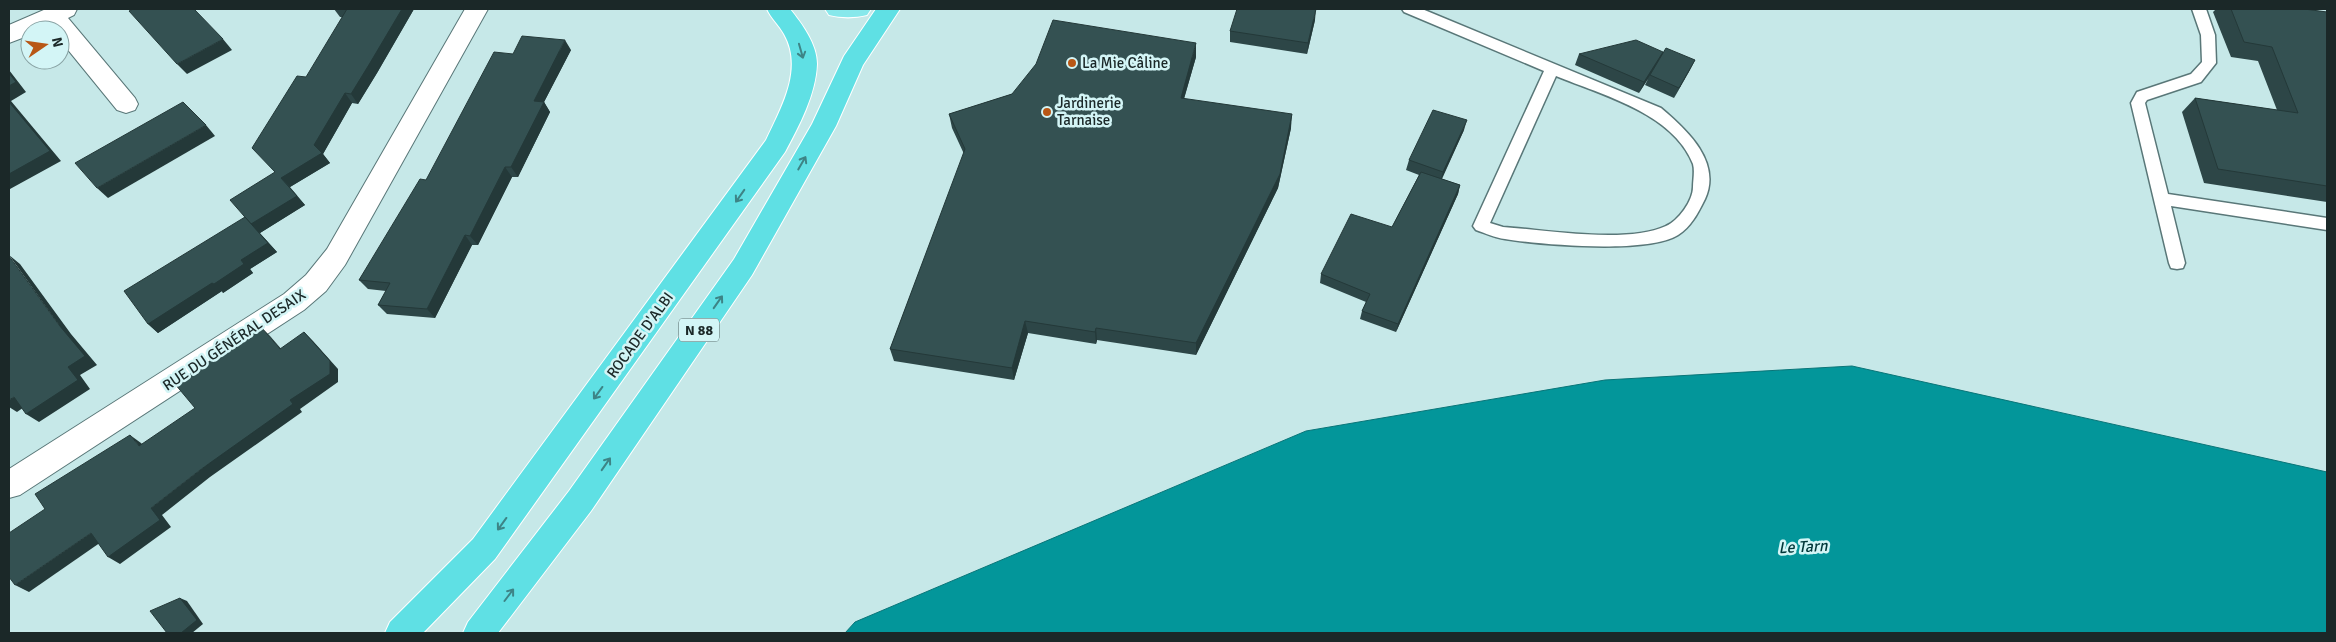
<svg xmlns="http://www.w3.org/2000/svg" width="2336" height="642" font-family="Signika,sans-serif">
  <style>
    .water { fill: #03969a; stroke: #0a7578 }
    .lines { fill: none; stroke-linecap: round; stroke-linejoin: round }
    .service-casing { stroke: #597778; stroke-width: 3 }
    .minor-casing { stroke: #597778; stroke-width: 2 }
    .primary-casing { stroke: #fff; stroke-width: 2 }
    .trunk-casing { stroke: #fff; stroke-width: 2 }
    .service { fill: #fff; fill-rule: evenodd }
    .minor { fill: #fff; fill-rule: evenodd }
    .primary { fill: #87e8eb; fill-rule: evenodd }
    .trunk { fill: #5fe0e4; fill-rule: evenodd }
    .wall { fill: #2d4647 }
    .shaded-wall { fill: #243939 }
    .building { fill: #345152; stroke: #243939 }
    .oneway { stroke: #3d8486 }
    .poi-dot { fill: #b85716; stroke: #d3f5f6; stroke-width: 2 }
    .labels { text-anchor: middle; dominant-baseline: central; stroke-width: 5; stroke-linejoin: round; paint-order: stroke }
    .shield { fill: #d3f5f6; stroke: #526666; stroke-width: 1 }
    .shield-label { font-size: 14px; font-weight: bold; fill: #1b2828 }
    .poi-label { font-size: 15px; fill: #1b2828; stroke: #d3f5f6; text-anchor: start }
    .street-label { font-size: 15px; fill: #1b2828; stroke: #d3f5f6 }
    .water-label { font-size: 16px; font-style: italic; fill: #003739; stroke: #d3f5f6 }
  </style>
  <rect width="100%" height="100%" fill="#c6e8e8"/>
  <!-- water -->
  <polygon class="water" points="1852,366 2327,472 2327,633 845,633 855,622 1306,431 1605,380"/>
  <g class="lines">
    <!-- service casing -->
    <g class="service-casing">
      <g id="service">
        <path d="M1402,9H1422L1661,108C1687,130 1722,162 1705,199C1698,213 1691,227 1678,235C1648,254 1541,245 1505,239C1495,238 1485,233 1476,230L1473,226L1544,71L1404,12ZM1556,76C1602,95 1673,113 1693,164C1695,171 1693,180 1693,187C1693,201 1678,221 1666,226C1627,244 1547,230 1503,227L1490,223Z"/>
        <polygon points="2192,9 2206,9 2215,35 2216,63 2201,82 2147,100 2145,103 2168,194 2327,218 2327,230 2171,206 2185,263 2183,268 2177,269 2171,268 2169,263 2131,103 2137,92 2191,74 2202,62 2201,35"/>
      </g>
    </g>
    <!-- minor casing -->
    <g class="minor-casing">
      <g id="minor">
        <polygon points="46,9 77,9 74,15 68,18 135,98 138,104 135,110 126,113 117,110 60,40 60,30 52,30 49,26 41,30 30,30 30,35 9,43 9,25"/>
        <polygon points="465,9 488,9 345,265 326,291 304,310 20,495 9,498 9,469 284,294 306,275 327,249"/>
      </g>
    </g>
    <!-- primary casing -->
    <g class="primary-casing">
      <path id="primary" d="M825,9H871L867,15C855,18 841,18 829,15Z"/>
    </g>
    <!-- trunk casing -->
    <g class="trunk-casing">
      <g id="trunk">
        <path d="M767,9H790C802,24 817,44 817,64C816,94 799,126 785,152L495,559L423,633H385L390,622L473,539L766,140C781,108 804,69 784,34C779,25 771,18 767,9Z"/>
        <polygon points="876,9 900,9 863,65 836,126 752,275 591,511 498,633 463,633 468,622 569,491 734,259 812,124 844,56"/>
      </g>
    </g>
    <!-- service -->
    <use href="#service" class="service"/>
    <!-- minor -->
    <use href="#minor" class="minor"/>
    <!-- primary -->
    <use href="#primary" class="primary"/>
    <!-- trunk -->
    <use href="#trunk" class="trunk"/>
  </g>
  <!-- wall -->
  <g class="wall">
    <polygon points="334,9 414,9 377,73 358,104 352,103 323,154 330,163 290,187 305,205 260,233 257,230 277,252 250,269 253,273 223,293 222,291 158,333 148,324 245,217 275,172 342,17 340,17"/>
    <polygon points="2216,9 2304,9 2327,12 2327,202 2204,183 2182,112 2195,98 2277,110 2258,61 2231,57 2213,12"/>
    <polygon points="1315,20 1307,54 1230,42 1230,31"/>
    <polygon points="571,50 544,102 550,112 518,177 512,177 478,245 472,245 435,318 387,314 378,305 386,291 368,289 359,280 426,180 513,54"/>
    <polygon points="1663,52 1695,60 1674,98 1645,85 1648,79 1639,93 1575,65 1579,54"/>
    <polygon points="1196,57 1184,99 1291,128 1278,188 1196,355 1097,340 1096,344 1028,333 1014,380 894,361 890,349 964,154 952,128 949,114 1012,94"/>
    <polygon points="1464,130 1442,179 1460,185 1458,194 1396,332 1360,319 1362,311 1366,302 1320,283 1321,274 1392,227 1419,175 1406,170 1409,160"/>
  </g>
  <!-- shaded-wall -->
  <g class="shaded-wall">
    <polygon points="402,9 414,9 377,73 358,104 351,94"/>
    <polygon points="1316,9 1315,20 1307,54 1308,43"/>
    <polygon points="223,39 232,50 187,74 177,64"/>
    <polygon points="565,40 571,50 544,102 550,112 518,177 511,167 534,101"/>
    <polygon points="1196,43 1196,57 1180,112 1181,98"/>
    <polygon points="1663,52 1658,62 1639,93 1644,82"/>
    <polygon points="1695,60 1690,70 1674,98 1679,88"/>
    <polygon points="9,70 26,92 11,101 61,161 10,189 9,188"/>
    <polygon points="345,93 352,103 323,154 330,163 290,187 281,178 314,145"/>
    <polygon points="1292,114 1291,128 1278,188 1196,355 1196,343"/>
    <polygon points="1467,120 1464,130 1440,182 1443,172"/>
    <polygon points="206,125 215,136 108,198 97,188"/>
    <polygon points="505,167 512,177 478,245 470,236"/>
    <polygon points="1460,185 1458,194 1396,332 1398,324"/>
    <polygon points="297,196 305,205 260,233 257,230 277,252 250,269 253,273 223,293 222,291 158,333 148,324 241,260 245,217"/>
    <polygon points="465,235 472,245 435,318 427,309"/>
    <polygon points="9,255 20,264 71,334 97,365 80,375 90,389 39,422 26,414 68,367 59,325"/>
    <polygon points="1025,321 1028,333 1014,380 1012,368"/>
    <polygon points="261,327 270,336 289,358 280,349"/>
    <polygon points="1096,328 1097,340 1096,344 1095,332"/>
    <polygon points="304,332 313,341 338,369 338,382 300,409 302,412 210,477 162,515 171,527 120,564 108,557 151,508 290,400"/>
    <polygon points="14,397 27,405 17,412 9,407 9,400"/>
    <polygon points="130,435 141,443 151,454 139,446"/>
    <polygon points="91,533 104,540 29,592 15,585"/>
    <polygon points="180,598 187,601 203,624 192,633 181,633"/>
  </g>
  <!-- building -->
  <g class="building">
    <polygon points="133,9 194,9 223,39 177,64 129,11"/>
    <polygon points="347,9 402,9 370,63 351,94 345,93 314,145 322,153 281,178 297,196 251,224 230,200 275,172 252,148 297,76 306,77"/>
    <polygon points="1237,9 1316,9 1308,43 1230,31"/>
    <polygon points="2231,9 2304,9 2327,12 2327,186 2218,169 2195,98 2298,113 2272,47 2244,42"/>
    <polygon points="1053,20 1196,43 1181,98 1292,114 1280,174 1196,343 1096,328 1095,332 1025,321 1012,368 890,349 965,149 949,114 1012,94 1036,64"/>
    <polygon points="522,36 565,40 534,101 544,102 511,167 505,167 470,236 465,235 427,309 378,305 390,283 359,280 420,179 426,180 494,52 513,54"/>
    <polygon points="1636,40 1663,52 1644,82 1579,54"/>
    <polygon points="1666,48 1695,60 1679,88 1650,75"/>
    <polygon points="9,73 16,82 9,86"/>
    <polygon points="9,102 50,151 9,174"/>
    <polygon points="183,102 206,125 97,188 75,163"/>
    <polygon points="1433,110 1467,120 1443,172 1409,160"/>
    <polygon points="1421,172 1460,185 1398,324 1362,311 1370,294 1321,274 1351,214 1392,227"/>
    <polygon points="245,217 268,243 241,260 244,264 214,284 212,283 148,324 124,291"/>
    <polygon points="9,256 59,325 85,356 68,367 78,380 26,414 14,397 9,400"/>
    <polygon points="261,327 280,349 304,332 330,361 330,374 290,400 293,404 200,470 151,508 160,520 108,557 91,533 15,585 9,577 9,533 45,509 35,494 130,435 139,446 195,408 175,384"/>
    <polygon points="180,598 197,620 181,633 167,633 150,611"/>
  </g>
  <!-- one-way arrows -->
  <defs><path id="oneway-shaft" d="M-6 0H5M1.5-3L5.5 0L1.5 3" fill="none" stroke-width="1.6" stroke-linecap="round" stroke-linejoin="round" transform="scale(1.25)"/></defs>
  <g class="oneway">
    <use href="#oneway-shaft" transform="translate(801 51) rotate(74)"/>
    <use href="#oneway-shaft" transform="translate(802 163) rotate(-60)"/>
    <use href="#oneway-shaft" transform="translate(740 196) rotate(125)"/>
    <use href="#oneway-shaft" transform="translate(718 302) rotate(-55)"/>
    <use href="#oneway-shaft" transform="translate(598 393) rotate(126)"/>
    <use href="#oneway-shaft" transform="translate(606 464) rotate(-55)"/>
    <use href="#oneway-shaft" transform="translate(502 524) rotate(126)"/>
    <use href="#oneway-shaft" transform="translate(509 595) rotate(-53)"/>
  </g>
  <!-- markers -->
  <g class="poi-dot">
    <circle cx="1072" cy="63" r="5"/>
    <circle cx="1047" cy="112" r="5"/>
  </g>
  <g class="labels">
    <!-- shield labels -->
    <rect class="shield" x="679" y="318.5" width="40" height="23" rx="4"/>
    <g class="shield-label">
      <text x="699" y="330">N 88</text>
    </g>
    <!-- poi labels -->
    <g class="poi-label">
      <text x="1082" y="63">La Mie Câline</text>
      <text x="1057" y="103">Jardinerie<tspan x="1057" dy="17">Tarnaise</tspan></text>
    </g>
    <!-- street labels -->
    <g class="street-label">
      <text transform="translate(640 335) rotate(-54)">ROCADE D'ALBI</text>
      <text transform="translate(234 340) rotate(-34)">RUE DU GÉNÉRAL DESAIX</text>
    </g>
    <!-- water labels -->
    <g class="water-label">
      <text transform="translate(1803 547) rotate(-3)">Le Tarn</text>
    </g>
  </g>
  <!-- border -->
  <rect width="2336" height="642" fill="none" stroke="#1b2828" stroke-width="20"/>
  <!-- north arrow -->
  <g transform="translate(45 45) rotate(77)"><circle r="24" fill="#d3f5f6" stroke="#89a3a4"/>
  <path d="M0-4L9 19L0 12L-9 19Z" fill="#b85716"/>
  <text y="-8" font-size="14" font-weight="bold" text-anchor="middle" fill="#1b2828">N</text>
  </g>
</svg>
